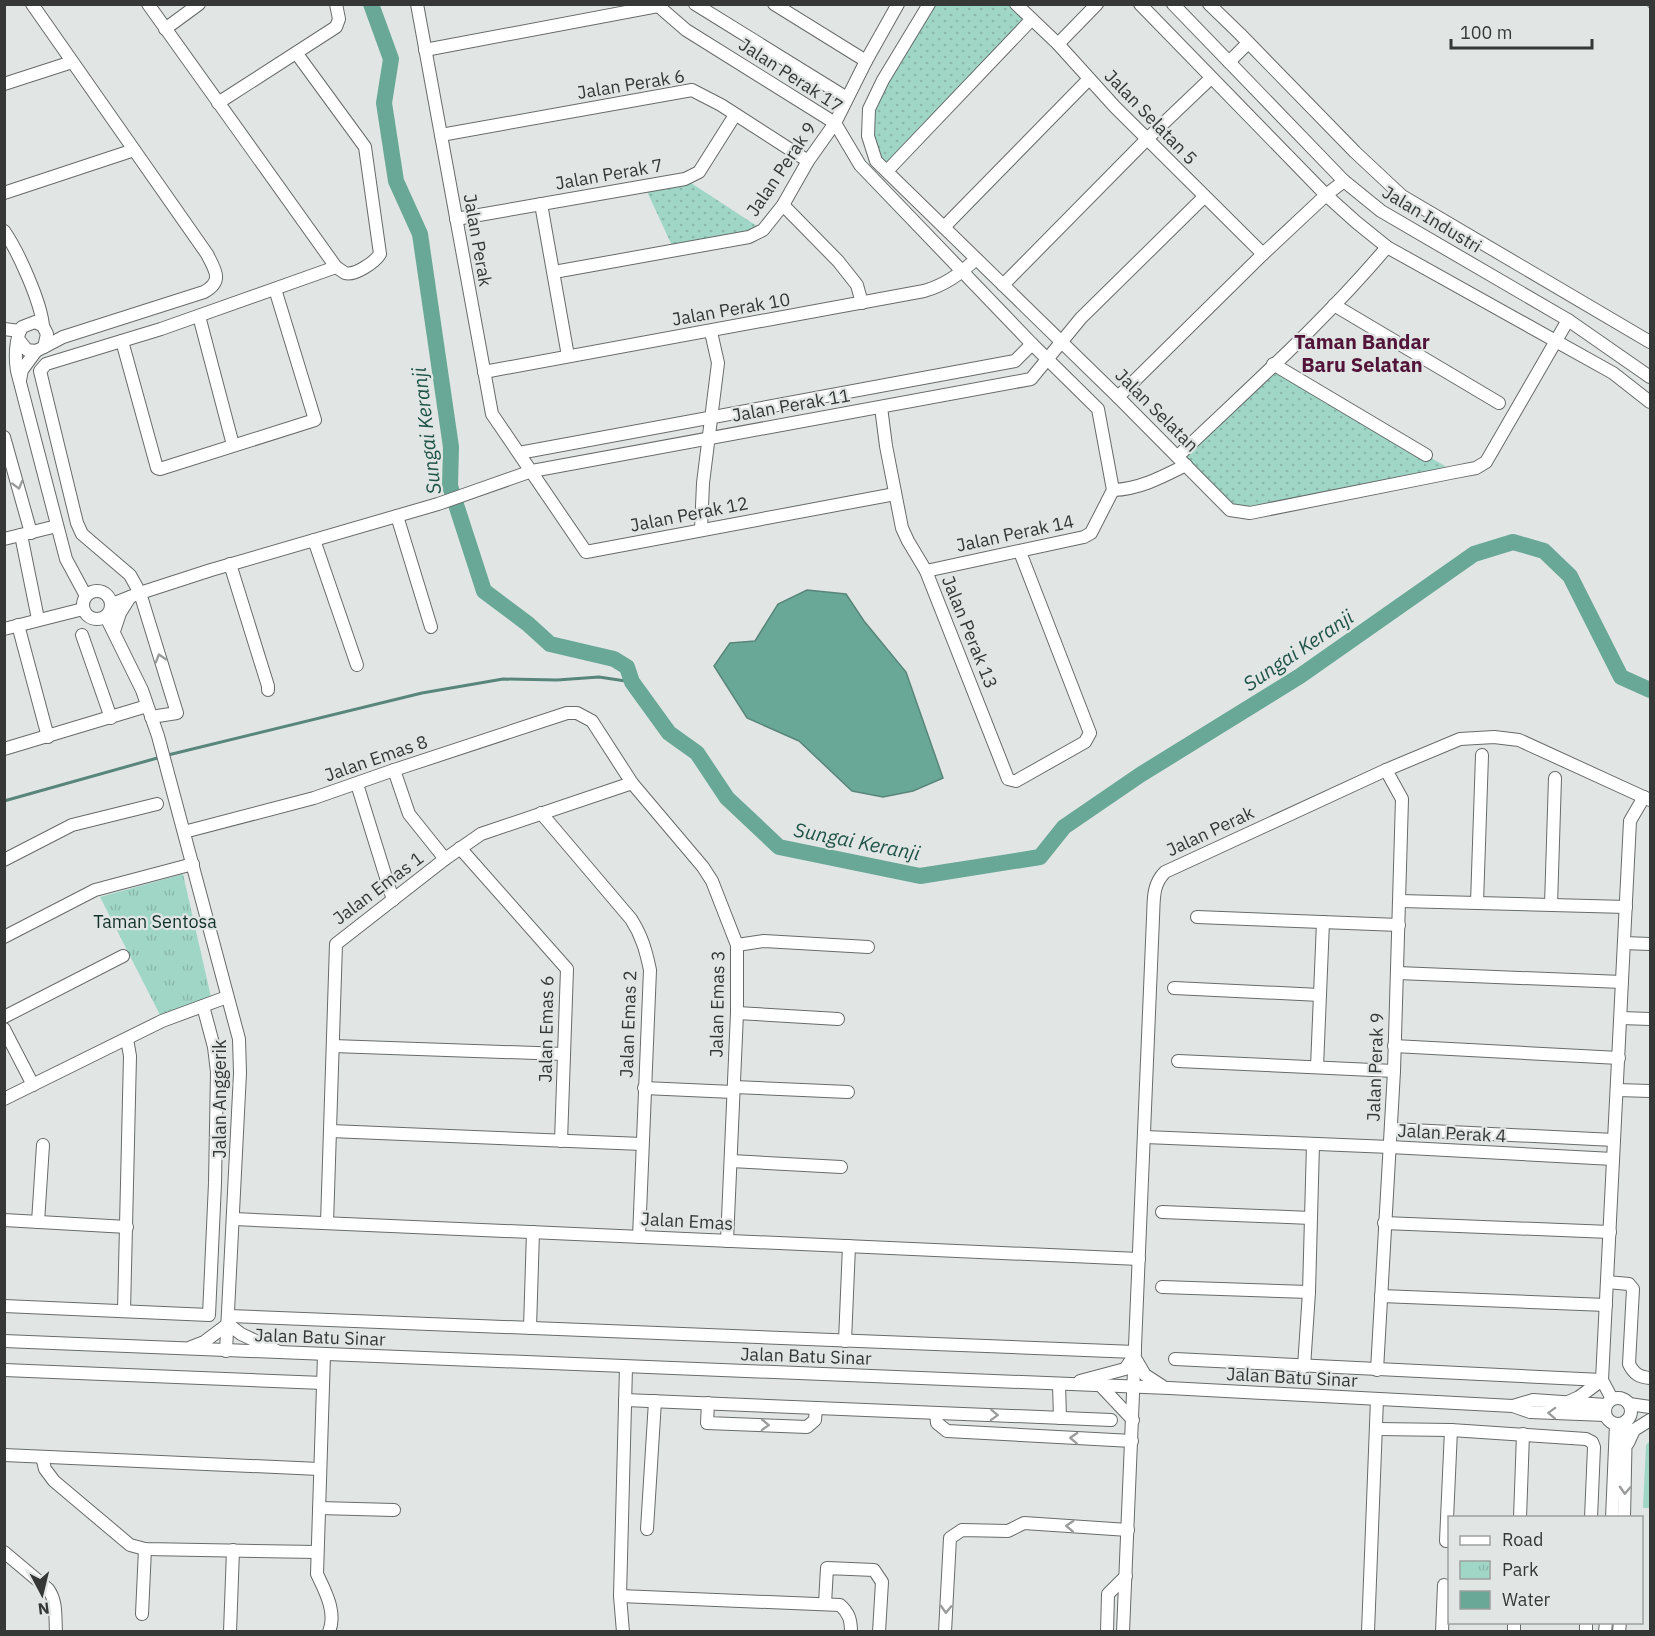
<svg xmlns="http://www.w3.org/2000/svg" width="1655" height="1636" font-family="'IBM Plex Sans',sans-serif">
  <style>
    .grass { fill: url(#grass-dots) }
    .park { fill: url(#park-tufts) }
    .garden { fill: #a0d6c6 }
    .water { fill: #69a897; stroke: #59867a; stroke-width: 1.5 }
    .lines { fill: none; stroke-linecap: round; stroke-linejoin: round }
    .stream { stroke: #59867a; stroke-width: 3 }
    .river { stroke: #69a897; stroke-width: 16 }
    .minor-casing { stroke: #676b6a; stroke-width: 14 }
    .minor { stroke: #fff; stroke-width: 12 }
    .rail-casing { stroke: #717574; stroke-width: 5 }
    .rail { stroke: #e1e6e5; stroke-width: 3; stroke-dasharray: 9; stroke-linecap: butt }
    .oneway { stroke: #9a9c9b }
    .labels { text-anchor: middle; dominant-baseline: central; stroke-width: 4.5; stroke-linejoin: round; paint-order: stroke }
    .street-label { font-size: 18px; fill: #353837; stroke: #e1e6e5 }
    .park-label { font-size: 18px; fill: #123129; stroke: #e1e6e5 }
    .neighbourhood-label { font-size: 20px; font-weight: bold; fill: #521438; stroke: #e1e6e5 }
    .water-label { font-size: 20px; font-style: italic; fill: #1f5347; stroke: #e1e6e5 }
  </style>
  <defs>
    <pattern id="grass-dots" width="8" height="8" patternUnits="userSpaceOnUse" patternTransform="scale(1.5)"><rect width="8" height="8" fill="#a0d6c6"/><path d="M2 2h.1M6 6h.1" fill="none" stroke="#8ab8ab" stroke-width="1.8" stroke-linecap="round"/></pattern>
    <pattern id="park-tufts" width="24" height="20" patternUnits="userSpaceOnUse" patternTransform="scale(1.5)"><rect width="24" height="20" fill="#a0d6c6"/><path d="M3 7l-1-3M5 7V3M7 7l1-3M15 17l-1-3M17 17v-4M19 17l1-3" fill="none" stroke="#8ab8ab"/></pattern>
  </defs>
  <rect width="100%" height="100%" fill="#e1e6e5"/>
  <!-- grass -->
  <g class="grass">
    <polygon points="929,5 1016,5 1031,20 887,171 876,161 869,109"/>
    <polygon points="685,179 763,230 674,250 644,185"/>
    <polygon points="1273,364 1455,472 1240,513 1178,456"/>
  </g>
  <!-- park -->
  <polygon class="park" points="183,874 211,997 161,1017 100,897"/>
  <!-- garden -->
  <polygon class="garden" points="1650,1441 1650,1508 1643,1508 1646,1445"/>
  <!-- water -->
  <polygon class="water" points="807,590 846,594 864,621 906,672 943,778 913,791 883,797 852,791 799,741 747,718 714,666 730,643 755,641 778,604"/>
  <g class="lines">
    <!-- stream -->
    <g class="stream">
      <polyline points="168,755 422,693 503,679 557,680 599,677 632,682"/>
      <polyline points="4,801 161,757"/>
    </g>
    <!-- river -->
    <polyline class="river" points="371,4 391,59 384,103 396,181 420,234 451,447 450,486 484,591 528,624 550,644 614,659 627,667 632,682 669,733 697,753 727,798 779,847 920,876 1040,857 1064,827 1140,775 1300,676 1474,554 1513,542 1544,551 1570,576 1621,677 1650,690"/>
    <!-- minor casing -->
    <g class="minor-casing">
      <g id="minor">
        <path d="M32,4L207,254C215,270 224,281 204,292L63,337L44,347"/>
        <path d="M148,4L336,267C339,269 342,271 345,273C355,276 375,262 380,254L365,147L297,54"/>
        <polyline points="417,4 492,414 586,552 895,494"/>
        <polyline points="656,4 686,30 835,123 860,165 1032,344 1098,409 1113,490 1091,533 1084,537 926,571"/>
        <polyline points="695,4 847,98"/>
        <polyline points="774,4 866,61"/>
        <polyline points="929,4 883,80 869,109 868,136 876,161 1118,397 1230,510 1250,513 1455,472 1476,468 1486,462 1568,320"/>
        <polyline points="1016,4 1058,44 1115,107 1263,254"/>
        <polyline points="1140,4 1326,195 1356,222 1387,247 1613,373 1650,402"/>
        <polyline points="1173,4 1344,181 1381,211 1568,320 1650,377"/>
        <polyline points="1209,4 1240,34 1355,152 1402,196 1650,342"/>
        <polyline points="165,29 199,4"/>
        <polyline points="1058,44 1097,4"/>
        <polyline points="425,50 658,6"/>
        <polyline points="1229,62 1248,43"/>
        <polyline points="4,84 72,62"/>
        <polyline points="218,103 336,27 339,19 336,4"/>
        <polyline points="441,135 692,90 721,105 808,161"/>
        <polyline points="887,171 1031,20"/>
        <polyline points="4,193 134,150"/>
        <polyline points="541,204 568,356"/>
        <polyline points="783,205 838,261 857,285 862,303"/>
        <polyline points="456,219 685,179 699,172 735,115"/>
        <polyline points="944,227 1089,79"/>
        <path d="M4,231C18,251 41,302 43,326"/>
        <polyline points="554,272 749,237 763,230 783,205 808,161 835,123 866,61 898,4"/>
        <polyline points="1003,285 1147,139 1211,78"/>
        <polyline points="1334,305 1499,403"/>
        <polyline points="199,316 233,445"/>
        <polyline points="4,329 20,331"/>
        <path d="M19,340L27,350L36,351L44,347L47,334L43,326L35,322L22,327C15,339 15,358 17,371L66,559L86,596"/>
        <polyline points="122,341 157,468 160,469 315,420 275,289"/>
        <polyline points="1273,364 1426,455"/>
        <path d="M484,372L924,291C945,285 960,274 976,259"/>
        <polyline points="20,380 22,370 36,351"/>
        <polyline points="1118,397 1263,254 1326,195 1344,181"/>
        <polyline points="881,407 886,446 902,528 908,541 926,571 1008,779 1016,781 1085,742 1090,733 1020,552"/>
        <polyline points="4,437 31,533"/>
        <polyline points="519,453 1015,361 1032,344"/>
        <path d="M1178,456C1249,388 1324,322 1387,247"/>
        <path d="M1113,490C1140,489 1162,477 1186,465"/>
        <polyline points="397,516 431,627"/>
        <polyline points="701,530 703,483 718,363 711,332"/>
        <polyline points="21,535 38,619"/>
        <polyline points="4,539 57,526"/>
        <polyline points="314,540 357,665"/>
        <polyline points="230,564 268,686 268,690"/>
        <circle cx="97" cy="605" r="14"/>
        <polyline points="112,604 140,593 211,570 438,504 532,471 1031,379 1081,318 1204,197"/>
        <polyline points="106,617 142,690 158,736 239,1039 240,1073 226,1351"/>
        <polyline points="18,625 48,737"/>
        <polyline points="4,629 83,609"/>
        <polyline points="114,631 120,613 130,597"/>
        <polyline points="82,635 111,718"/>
        <polyline points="151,717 177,713 140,593 130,575 82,534 77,523 40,371 46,364 161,329 336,267"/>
        <polyline points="4,749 147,706"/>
        <polyline points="394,770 409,814 445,859"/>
        <polyline points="357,784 393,900"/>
        <path d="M541,813L631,919C642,936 646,951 650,970L639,1237"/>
        <polyline points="184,832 314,798 394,770 567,713 577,713 592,721 632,783 703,867 712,881 737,945 737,1013 727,1241"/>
        <polyline points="460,848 567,969 561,1141"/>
        <polyline points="4,860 72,825 157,804"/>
        <polyline points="1400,901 1626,907"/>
        <polyline points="1477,903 1482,755"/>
        <polyline points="1551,905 1555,778"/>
        <polyline points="1197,917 1399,925"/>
        <polyline points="4,937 95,890 193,864"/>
        <polyline points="1624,943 1650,944"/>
        <polyline points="737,945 764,941 868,947"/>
        <polyline points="1398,973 1622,982"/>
        <polyline points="1174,988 1320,995"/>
        <polyline points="737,1013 838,1019"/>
        <polyline points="4,1017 123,956"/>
        <polyline points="1621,1018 1650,1019"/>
        <polyline points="4,1029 33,1085"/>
        <polyline points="333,1046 564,1054"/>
        <polyline points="1394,1046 1619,1058"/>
        <polyline points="1178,1061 1394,1071"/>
        <polyline points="1317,1067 1323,922"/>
        <polyline points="734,1087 848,1092"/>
        <polyline points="644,1088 733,1092"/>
        <polyline points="1617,1090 1650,1091"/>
        <polyline points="4,1099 162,1021 227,997"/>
        <polyline points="1391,1129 1614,1140"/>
        <polyline points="331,1131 642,1144"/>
        <polyline points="1145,1137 1390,1147 1613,1159"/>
        <polyline points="731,1161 841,1167"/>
        <polyline points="1162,1212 1311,1218"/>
        <polyline points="234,1219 1139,1259"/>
        <polyline points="4,1220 127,1227"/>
        <polyline points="38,1222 43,1145"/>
        <polyline points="327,1223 336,944 445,859 481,834 632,783"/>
        <polyline points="1384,1223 1610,1232"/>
        <path d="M1607,1282L1629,1284L1633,1289L1629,1364C1634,1374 1639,1377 1650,1378"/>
        <polyline points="1162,1287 1309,1292"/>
        <polyline points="1381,1296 1606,1305"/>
        <polyline points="4,1306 209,1315 215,1183 217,1072 214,1047 203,1006"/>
        <polyline points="124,1311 130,1056 127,1039"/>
        <polyline points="228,1316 1135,1352"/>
        <polyline points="228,1324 241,1334 277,1351"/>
        <polyline points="530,1328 533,1232"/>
        <polyline points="4,1341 1169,1388 1513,1406 1530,1412 1605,1415"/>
        <polyline points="845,1341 849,1246"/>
        <polyline points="191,1347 204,1342 228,1324"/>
        <path d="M324,1355L317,1574C325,1591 337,1612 329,1632"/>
        <polyline points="1135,1358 1145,1375 1162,1386"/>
        <polyline points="1175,1359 1602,1380"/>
        <polyline points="1304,1367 1309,1292 1313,1144"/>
        <polyline points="4,1370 323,1383"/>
        <polyline points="1377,1370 1394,1071 1402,799 1386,770"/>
        <polyline points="1080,1381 1125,1369 1134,1356"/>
        <polyline points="1059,1384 1060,1418"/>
        <polyline points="1100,1385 1133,1420"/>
        <circle cx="1618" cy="1411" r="13"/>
        <polyline points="1612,1399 1602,1380 1630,821 1644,797"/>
        <polyline points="625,1400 1111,1420"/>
        <polyline points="1568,1402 1579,1397 1602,1380"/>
        <polyline points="708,1403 707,1423 807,1427 815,1420 816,1408"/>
        <polyline points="1629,1404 1650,1407"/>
        <polyline points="1513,1406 1533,1400 1606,1405"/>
        <polyline points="936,1413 937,1423 947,1431 1132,1441"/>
        <polyline points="1377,1429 1451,1430 1586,1439 1592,1442 1594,1447 1591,1518"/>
        <polyline points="1628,1443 1634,1430 1650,1420"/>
        <polyline points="4,1455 319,1469"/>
        <polyline points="42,1457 45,1469 54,1481 130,1545 145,1549 317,1552"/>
        <polyline points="319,1508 394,1510"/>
        <polyline points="1520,1518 1523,1434"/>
        <polyline points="1612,1518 1616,1424"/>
        <polyline points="1624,1518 1626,1421"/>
        <polyline points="647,1529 655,1401"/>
        <polyline points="1446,1541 1451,1430"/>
        <path d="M4,1552L48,1589C57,1601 55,1616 56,1632"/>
        <path d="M620,1596L840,1605C849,1613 851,1620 851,1632"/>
        <polyline points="825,1604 827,1568 874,1570 882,1582 879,1632"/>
        <polyline points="142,1614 145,1549"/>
        <polyline points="230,1632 233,1550"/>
        <polyline points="623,1632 620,1596 626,1367"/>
        <polyline points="945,1632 950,1538 962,1530 1008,1531 1024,1523 1128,1530"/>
        <polyline points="1107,1632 1108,1594 1126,1576"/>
        <path d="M1123,1632L1153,918C1154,900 1152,885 1165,872L1386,770L1460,739L1494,737L1519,740L1650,800"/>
        <polyline points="1368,1632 1377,1399"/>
        <polyline points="1442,1632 1444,1585"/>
        <polyline points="1514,1632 1514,1622"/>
        <polyline points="1586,1632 1586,1622"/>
        <polyline points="1605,1632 1606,1622"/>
        <polyline points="1619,1632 1620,1622"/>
      </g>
    </g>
    <!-- minor -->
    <use href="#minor" class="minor"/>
    <!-- rail casing -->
    <g class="rail-casing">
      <polyline id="rail" points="1649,4 1650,6"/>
    </g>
    <!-- rail -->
    <use href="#rail" class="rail"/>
  </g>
  <!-- one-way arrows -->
  <defs><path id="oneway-chevron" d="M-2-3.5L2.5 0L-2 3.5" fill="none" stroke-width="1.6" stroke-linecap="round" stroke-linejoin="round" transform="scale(1.5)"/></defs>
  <g class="oneway">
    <use href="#oneway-chevron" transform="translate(18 485) rotate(75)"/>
    <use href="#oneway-chevron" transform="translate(160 658) rotate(-107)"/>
    <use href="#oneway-chevron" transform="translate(1552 1413) rotate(-178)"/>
    <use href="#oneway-chevron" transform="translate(994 1415) rotate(2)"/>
    <use href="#oneway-chevron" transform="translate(765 1425) rotate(2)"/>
    <use href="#oneway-chevron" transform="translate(1074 1438) rotate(-177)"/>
    <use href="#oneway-chevron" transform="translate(1625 1490) rotate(92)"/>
    <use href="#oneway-chevron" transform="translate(1070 1526) rotate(-177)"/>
    <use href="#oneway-chevron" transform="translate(946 1609) rotate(92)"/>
  </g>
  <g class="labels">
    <!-- street labels -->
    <g class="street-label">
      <text transform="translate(791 75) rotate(33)">Jalan Perak 17</text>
      <text transform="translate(631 84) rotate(-9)">Jalan Perak 6</text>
      <text transform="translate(1151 117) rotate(46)">Jalan Selatan 5</text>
      <text transform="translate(781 169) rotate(-56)">Jalan Perak 9</text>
      <text transform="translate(609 174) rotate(-10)">Jalan Perak 7</text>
      <text transform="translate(1432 219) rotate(31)">Jalan Industri</text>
      <text transform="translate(478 240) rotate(80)">Jalan Perak</text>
      <text transform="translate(731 309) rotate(-10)">Jalan Perak 10</text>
      <text transform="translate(791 405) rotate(-10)">Jalan Perak 11</text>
      <text transform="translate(1157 410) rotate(45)">Jalan Selatan</text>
      <text transform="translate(689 514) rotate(-11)">Jalan Perak 12</text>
      <text transform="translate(1015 533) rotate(-12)">Jalan Perak 14</text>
      <text transform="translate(970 632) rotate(68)">Jalan Perak 13</text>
      <text transform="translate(376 758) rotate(-19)">Jalan Emas 8</text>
      <text transform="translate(1210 831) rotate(-25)">Jalan Perak</text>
      <text transform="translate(378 888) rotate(-37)">Jalan Emas 1</text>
      <text transform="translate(717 1004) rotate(-89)">Jalan Emas 3</text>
      <text transform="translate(628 1024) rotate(-88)">Jalan Emas 2</text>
      <text transform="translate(546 1029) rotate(-89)">Jalan Emas 6</text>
      <text transform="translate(1375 1067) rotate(-88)">Jalan Perak 9</text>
      <text transform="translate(219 1099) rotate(-90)">Jalan Anggerik</text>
      <text transform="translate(1452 1133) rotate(3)">Jalan Perak 4</text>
      <text transform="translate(687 1221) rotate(3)">Jalan Emas</text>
      <text transform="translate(320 1337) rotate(2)">Jalan Batu Sinar</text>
      <text transform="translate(806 1356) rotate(2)">Jalan Batu Sinar</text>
      <text transform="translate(1292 1377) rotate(3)">Jalan Batu Sinar</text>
    </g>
    <!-- park labels -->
    <g class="park-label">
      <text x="155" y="921">Taman Sentosa</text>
    </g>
    <!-- neighbourhood labels -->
    <g class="neighbourhood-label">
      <text x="1362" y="341">Taman Bandar<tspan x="1362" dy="23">Baru Selatan</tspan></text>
    </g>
    <!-- water labels -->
    <g class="water-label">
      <text transform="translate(426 431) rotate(-97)">Sungai Keranji</text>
      <text transform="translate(1298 650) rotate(-34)">Sungai Keranji</text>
      <text transform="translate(857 841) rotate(11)">Sungai Keranji</text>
    </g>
  </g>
  <!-- border -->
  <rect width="1655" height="1636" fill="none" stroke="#353837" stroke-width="12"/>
  <!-- legend -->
  <rect x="1448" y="1516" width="195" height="108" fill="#e1e6e5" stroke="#9ca09f" stroke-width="1.5"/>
  <rect x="1460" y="1536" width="30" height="9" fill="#ffffff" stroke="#9ca09f" stroke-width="1.5"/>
  <text x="1502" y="1546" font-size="18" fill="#353837">Road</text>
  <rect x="1460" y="1561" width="30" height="18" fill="url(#park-tufts)" stroke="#9ca09f" stroke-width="1.5"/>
  <text x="1502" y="1576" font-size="18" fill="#353837">Park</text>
  <rect x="1460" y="1591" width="30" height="18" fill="#69a897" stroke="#9ca09f" stroke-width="1.5"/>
  <text x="1502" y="1606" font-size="18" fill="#353837">Water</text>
  <!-- north arrow -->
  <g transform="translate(42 1594) rotate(173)" stroke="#e1e6e5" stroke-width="4.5" paint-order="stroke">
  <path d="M0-4.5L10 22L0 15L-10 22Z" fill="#353837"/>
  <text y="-9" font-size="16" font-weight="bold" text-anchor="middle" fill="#353837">N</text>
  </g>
  <!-- scale -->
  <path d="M1451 39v9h141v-9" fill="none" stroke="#353837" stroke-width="3"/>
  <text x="1460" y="39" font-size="18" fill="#353837" stroke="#e1e6e5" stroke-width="4.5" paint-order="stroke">100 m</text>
</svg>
